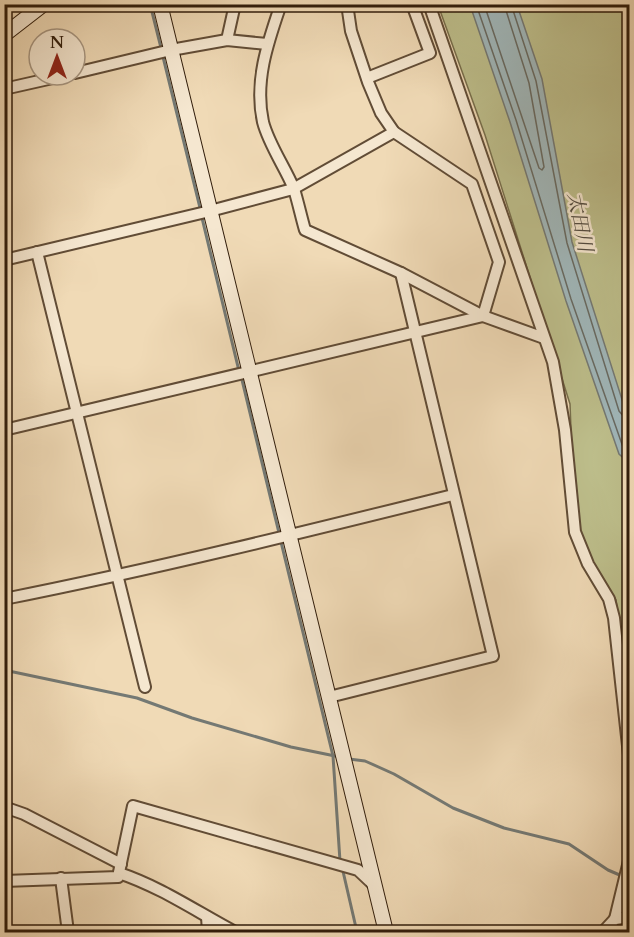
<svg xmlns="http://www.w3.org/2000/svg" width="634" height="937" font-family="Cardo,'Noto Serif JP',serif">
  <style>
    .green { fill: #bdbe8b; stroke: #776e4b; stroke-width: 1.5 }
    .water { fill: #a0b7ba; stroke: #747974; stroke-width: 1.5 }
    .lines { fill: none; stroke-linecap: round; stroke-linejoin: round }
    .shore { stroke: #686a62; stroke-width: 1.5 }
    .stream { stroke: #747974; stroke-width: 3 }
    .street-casing { stroke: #614c36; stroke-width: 14 }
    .secondary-casing { stroke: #311d0b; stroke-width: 16 }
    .street { stroke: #f5e7d0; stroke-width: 10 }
    .secondary { stroke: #f5e7d0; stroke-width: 14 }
    .labels { text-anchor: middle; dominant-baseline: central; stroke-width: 5; stroke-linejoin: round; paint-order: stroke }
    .water-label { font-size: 20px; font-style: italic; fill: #524b40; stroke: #f5e7d0 }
  </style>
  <rect width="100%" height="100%" fill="#f0dab6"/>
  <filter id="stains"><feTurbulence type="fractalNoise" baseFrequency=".00333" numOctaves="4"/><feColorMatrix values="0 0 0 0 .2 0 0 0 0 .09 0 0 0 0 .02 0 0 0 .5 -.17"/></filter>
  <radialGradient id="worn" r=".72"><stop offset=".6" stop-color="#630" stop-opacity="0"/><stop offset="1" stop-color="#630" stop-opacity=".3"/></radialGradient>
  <!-- green -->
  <polygon class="green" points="438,5 629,5 629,701 616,600 575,532 570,404 485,135"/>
  <!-- water -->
  <polygon class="water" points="470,5 517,5 542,79 572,242 625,409 629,414 629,463 619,454 566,301 510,122"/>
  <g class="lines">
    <!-- shore -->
    <g class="shore">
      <polyline points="476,4 516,120 571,299 624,450 630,455"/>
      <polyline points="484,4 539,168 542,170 544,167 529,83 504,4"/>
      <polyline points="511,4 536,81 567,243 619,411 624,417 630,418"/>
    </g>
    <!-- stream -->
    <g class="stream">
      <polyline points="150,4 161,48"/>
      <polyline points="163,57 200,208"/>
      <polyline points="202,218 239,371"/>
      <polyline points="242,380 279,533"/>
      <polyline points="281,542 333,756 340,861"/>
      <polyline points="4,670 137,698 192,718 291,747 340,757"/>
      <polyline points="349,759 365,761 394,774 453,808 504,828 569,844 608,870 622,876"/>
      <polyline points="342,867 357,932"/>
    </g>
    <!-- street casing -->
    <g class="street-casing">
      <g id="street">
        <path d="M281,4C268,42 254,81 263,122C269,145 285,167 294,189C298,202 301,216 305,230L401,273L483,316L544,338"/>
        <polyline points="429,4 553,362 565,430 575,532 588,564 609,599 614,618 630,764"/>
        <polyline points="227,40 235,4"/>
        <polyline points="75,73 171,50 227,40 267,44"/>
        <polyline points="367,78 430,53 412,4"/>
        <polyline points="4,89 66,75"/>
        <polyline points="37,252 145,687"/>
        <polyline points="4,260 210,211 293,189 394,132"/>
        <polyline points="4,430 483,316 499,262 472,184 394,132 381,113 368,82 351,31 347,4"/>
        <path d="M4,599C155,569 304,532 453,495"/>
        <polyline points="329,697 493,656 401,273"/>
        <polyline points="4,807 24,814 121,864"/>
        <path d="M119,873C161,887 197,912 235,932"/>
        <polyline points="61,878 68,932"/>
        <polyline points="4,881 118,877 133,806 358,870 375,886"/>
        <polyline points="207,917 208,932"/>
        <polyline points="615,919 630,857"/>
        <polyline points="603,932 615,919 630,917"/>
      </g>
    </g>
    <!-- secondary casing -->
    <g class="secondary-casing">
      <g id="secondary">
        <polyline points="160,4 386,932"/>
        <polyline points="4,35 44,4"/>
      </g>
    </g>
    <!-- street -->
    <use href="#street" class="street"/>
    <!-- secondary -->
    <use href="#secondary" class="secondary"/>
  </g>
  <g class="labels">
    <!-- water labels -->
    <g class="water-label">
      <text transform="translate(580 222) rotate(79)">太田川</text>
    </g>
  </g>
  <!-- margin -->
  <rect width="634" height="937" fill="none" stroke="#f0dab6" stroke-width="24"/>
  <rect x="6" y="6" width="622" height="925" fill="none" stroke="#311d0b" stroke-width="3"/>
  <rect x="12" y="12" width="610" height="913" fill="none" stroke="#311d0b" stroke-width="1.5"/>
  <!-- north arrow -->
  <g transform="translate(57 57)"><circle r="28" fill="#f5e7d0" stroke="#a79681" stroke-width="1.5"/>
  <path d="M0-4.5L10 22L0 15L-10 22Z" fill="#8f2418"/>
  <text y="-9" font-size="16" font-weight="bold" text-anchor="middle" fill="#311d0b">N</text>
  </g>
  <rect width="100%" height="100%" filter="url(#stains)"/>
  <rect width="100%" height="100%" fill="url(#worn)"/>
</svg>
